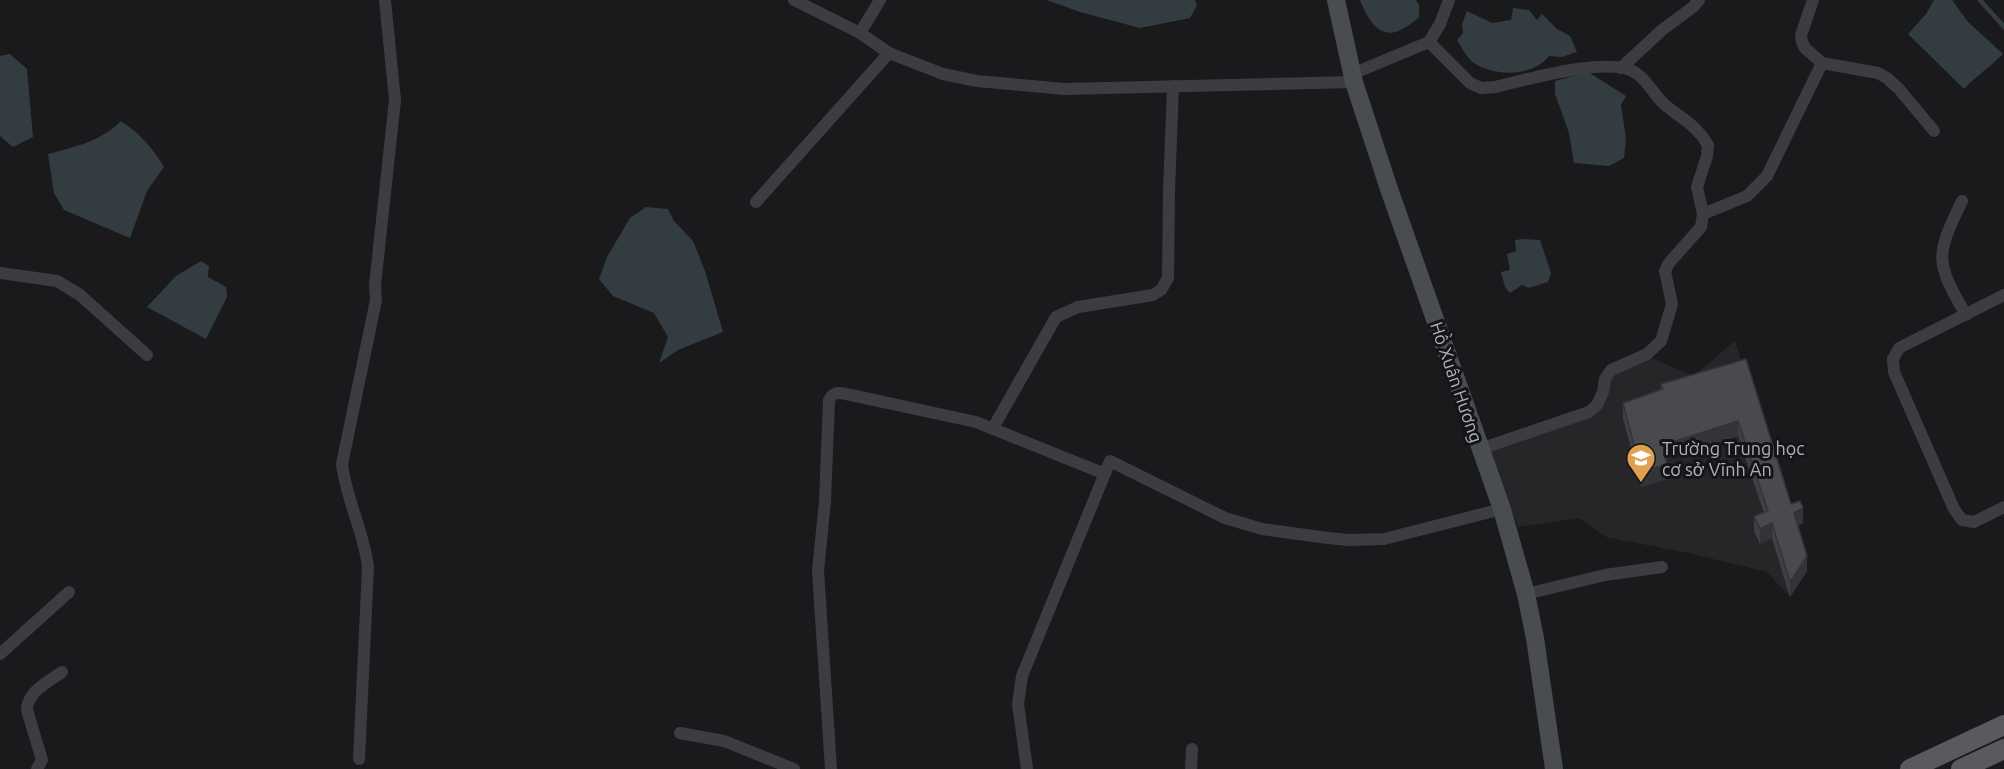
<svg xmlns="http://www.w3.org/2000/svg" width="2004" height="769" font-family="Ubuntu,sans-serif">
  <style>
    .built { fill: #262629 }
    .water { fill: #333c40 }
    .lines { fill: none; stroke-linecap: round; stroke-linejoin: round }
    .stream { stroke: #333c40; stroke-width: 4.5 }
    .street { stroke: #3b3d40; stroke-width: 12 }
    .secondary { stroke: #494c50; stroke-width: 18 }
    .primary { stroke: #585a5f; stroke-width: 20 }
    .wall { fill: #3f4043 }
    .shaded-wall { fill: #333437 }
    .building { fill: #494a4e; stroke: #333437; stroke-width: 1.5 }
    .labels { text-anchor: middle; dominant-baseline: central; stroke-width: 6; stroke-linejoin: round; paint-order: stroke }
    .street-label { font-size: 18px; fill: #aeb3ba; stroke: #151517 }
    .poi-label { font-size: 18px; fill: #aeb3ba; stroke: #151517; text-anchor: start }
  </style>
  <rect width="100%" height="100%" fill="#1a1a1c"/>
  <!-- built -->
  <polygon class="built" points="1735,341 1807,571 1790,597 1767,572 1688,553 1606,537 1579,518 1518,527 1491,451 1594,416 1602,408 1608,395 1610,382 1615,374 1652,358 1693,376"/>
  <!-- water -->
  <g class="water">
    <polygon points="1047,0 1195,0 1197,5 1190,18 1140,28 1080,12"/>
    <path d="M1360,0H1416L1419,5V17C1389,45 1373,33 1360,0Z"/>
    <path d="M1934,0H1952L1968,22L2003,54C1990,67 1976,76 1964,89L1908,34L1926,14Z"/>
    <path d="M1513,8L1529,10L1537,20L1542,14L1557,29L1570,36L1577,52L1562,57L1549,56C1533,77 1495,77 1474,63C1467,58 1462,48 1457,40L1463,33L1462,24L1467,11L1492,23L1511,20Z"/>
    <polygon points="10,54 27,69 33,137 13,147 0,136 0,56"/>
    <polygon points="1588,72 1626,96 1621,105 1626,138 1624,158 1609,166 1574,163 1569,133 1555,94 1555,81"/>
    <path d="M121,121C140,134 152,147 164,167L147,191L130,238L64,210L54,193L48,154C74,147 102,141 121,121Z"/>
    <polygon points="646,207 668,209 674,221 693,241 705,271 723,332 678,350 659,363 668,337 654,313 613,296 599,279 607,257 630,218"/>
    <polygon points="1524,239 1540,240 1551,273 1548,282 1529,288 1522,285 1510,293 1505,287 1501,272 1510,270 1507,254 1516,251 1515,240"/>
    <polygon points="201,261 209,266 208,277 226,287 227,297 206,339 147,307 176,276"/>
  </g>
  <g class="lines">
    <!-- stream -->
    <polyline class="stream" points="1980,0 2004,27"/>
    <!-- street -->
    <g class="street">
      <polyline points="794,0 860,33 889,53 943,74 977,81 1064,89 1354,82"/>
      <polyline points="1813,0 1801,35 1802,42 1805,48 1822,63 1878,73 1887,78 1899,89 1934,131"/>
      <polyline points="860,33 880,0"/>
      <path d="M1429,42L1470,83L1481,88L1495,87C1526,80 1610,55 1636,73C1647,80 1654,95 1664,104C1681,119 1696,124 1708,145L1707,156L1697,187L1703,214L1701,227L1669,263L1665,271L1672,304L1661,341L1647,354L1611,370L1605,379L1603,392L1597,405L1589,412L1480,449"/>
      <polyline points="1621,68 1662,30 1693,7 1699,0"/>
      <polyline points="1352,74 1429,42 1440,24 1449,0"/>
      <path d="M1962,201C1935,257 1935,261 1966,315"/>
      <polyline points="756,202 889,53"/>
      <polyline points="1703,214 1747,196 1767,176 1822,63"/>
      <polyline points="0,273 57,281 80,295 147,355"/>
      <polyline points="2004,295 1899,348 1893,359 1894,372 1954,509 1962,520 1974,522 2004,507"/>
      <polyline points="993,428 1056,317 1078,307 1153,295 1161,290 1168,278 1169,191 1173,86"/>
      <polyline points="1526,594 1605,575 1662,567"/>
      <polyline points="0,654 69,592"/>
      <polyline points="680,733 724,741 794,769"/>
      <path d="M359,759L368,567C364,532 346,499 342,464L376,300L375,285L395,100L385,0"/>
      <path d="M37,769L42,760L27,710C27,692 48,682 62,672"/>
      <path d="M831,769L818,571L825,501L829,400C834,390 841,393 851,395L976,422L1105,474"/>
      <polyline points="1027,769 1018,704 1022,676 1110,461 1225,518 1262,529 1328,538 1349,540 1384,539 1502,509"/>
      <polyline points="1191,769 1192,749"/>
    </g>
    <!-- secondary -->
    <polyline class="secondary" points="1336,0 1354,82 1389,189 1502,509 1526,594 1535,638 1554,769"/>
    <!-- primary -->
    <g class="primary">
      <polyline points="1910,769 2004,725"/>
      <polyline points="1961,769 2004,749"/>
    </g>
  </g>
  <!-- wall -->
  <polygon class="wall" points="1746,359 1791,504 1803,523 1798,526 1807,571 1790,597 1772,538 1760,544 1754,531 1754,516 1764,513 1738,436 1666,459 1667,479 1641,487 1623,418 1623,403 1661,389 1661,384"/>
  <!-- shaded-wall -->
  <g class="shaded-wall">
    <polygon points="1738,421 1738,436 1663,460 1663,445"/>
    <polygon points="1667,464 1667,479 1641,487 1641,472"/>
    <polygon points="1803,508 1803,523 1794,528 1794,513"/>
    <polygon points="1772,523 1772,538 1760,544 1760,529"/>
    <polygon points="1807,556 1807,571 1790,597 1790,582"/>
  </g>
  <!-- building -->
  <polygon class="building" points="1746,359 1791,504 1800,501 1803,508 1794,513 1807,556 1790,582 1772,523 1760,529 1754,516 1768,511 1738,421 1663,445 1667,464 1641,472 1623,403 1663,389 1661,384"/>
  <!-- icons -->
  <defs>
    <g id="school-pin" transform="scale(1.5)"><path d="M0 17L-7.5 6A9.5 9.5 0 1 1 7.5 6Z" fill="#dfa14f" stroke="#151517"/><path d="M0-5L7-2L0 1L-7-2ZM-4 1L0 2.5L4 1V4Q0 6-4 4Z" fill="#fff"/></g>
  </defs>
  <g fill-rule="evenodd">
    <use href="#school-pin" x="1641" y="458"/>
  </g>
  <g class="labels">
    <!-- street labels -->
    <g class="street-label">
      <text transform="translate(1457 382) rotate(71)">Hồ Xuân Hương</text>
    </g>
    <!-- poi labels -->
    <g class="poi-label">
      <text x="1662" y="448">Trường Trung học<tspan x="1662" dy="21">cơ sở Vĩnh An</tspan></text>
    </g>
  </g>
</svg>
